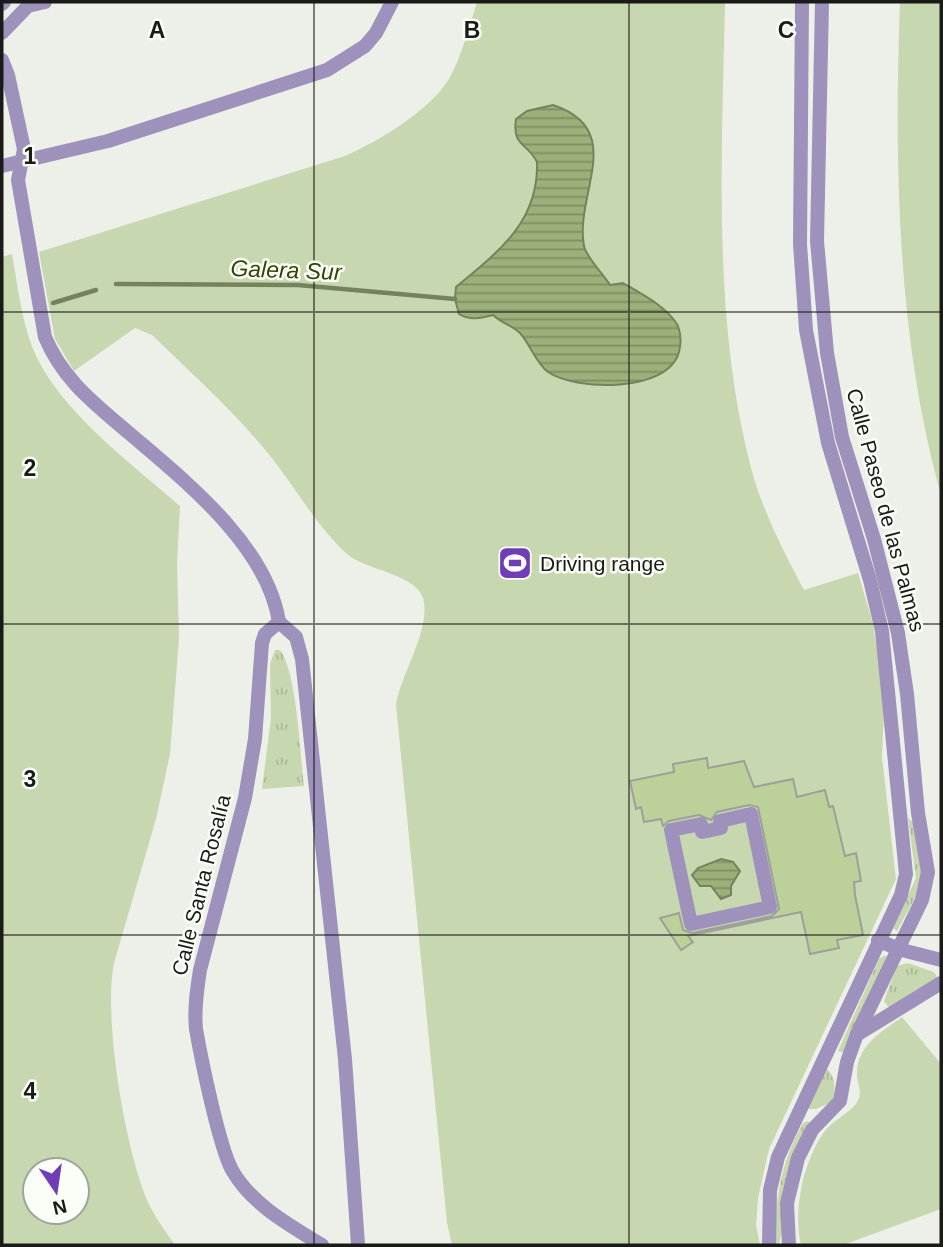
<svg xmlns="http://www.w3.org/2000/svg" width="943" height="1247" font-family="Helvetica,sans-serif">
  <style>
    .green { fill: #c7d7b0; fill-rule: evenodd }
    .park { fill: url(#park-tufts) }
    .water { fill: url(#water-rules); stroke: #75835c; stroke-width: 2 }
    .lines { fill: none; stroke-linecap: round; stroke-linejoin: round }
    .stream { stroke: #75835c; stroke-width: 4.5 }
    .building { fill: #bcd199; stroke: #9da098; stroke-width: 2 }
    .street { stroke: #9e91bb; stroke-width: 14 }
    .grid { fill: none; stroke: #1a1b18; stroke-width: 2; stroke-opacity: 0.55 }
    .labels { text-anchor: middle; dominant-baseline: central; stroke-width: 5; stroke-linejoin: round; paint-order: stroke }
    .street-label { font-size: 21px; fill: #1a1b18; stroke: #fafef6 }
    .poi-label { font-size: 21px; fill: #1a1b18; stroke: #fafef6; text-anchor: start }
    .water-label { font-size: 23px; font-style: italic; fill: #334404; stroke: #fafef6 }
    .grid-label { font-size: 23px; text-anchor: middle; font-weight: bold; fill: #1a1b18; stroke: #fafef6; stroke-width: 5; stroke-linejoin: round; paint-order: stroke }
  </style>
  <defs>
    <pattern id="park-tufts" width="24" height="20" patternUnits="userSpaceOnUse" patternTransform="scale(1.75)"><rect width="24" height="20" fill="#c7d7b0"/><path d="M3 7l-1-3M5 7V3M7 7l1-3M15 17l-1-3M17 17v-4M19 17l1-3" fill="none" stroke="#aab897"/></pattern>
    <pattern id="water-rules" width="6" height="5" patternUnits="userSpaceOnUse" patternTransform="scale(1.75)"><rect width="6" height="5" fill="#9cb079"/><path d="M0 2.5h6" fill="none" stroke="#7e8e62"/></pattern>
  </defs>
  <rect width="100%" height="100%" fill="#edf0e8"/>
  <!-- green -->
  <g class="green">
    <path d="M477,2H725C722,156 712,318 751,468C762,510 784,552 804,590L858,573L873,624L879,664L884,711L882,757L896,879L769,1149L758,1198L756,1225L760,1245H452L447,1223L396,705C400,675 432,628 423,598C416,574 365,570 347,554C317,527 296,488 271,457C236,413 192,374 152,335L135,328L74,371L55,339L39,252L345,156C379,141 429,111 449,79C462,56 469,27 477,2Z"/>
    <path d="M900,2H941V495C897,339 894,164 900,2Z"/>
    <path d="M12,254C18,286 21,319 33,349C59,411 130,462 180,506L177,564L179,638L170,754L156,819L114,963C103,1018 125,1148 147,1200C154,1216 165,1231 175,1245H2V257ZM35,1170H77V1212H35Z"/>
    <path d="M902,1017L941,1064V1209L843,1245H801C793,1210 803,1162 824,1132C833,1120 848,1114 856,1104C864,1092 857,1085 857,1073C857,1045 883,1031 902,1017Z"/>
  </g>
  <!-- park -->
  <g class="park">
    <path d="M275,650H280C297,672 300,755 304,786L262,789L271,718L270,664Z"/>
    <polygon points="908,818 914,823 924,881 897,931 893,928 916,878"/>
    <polygon points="885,955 888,960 845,1053 838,1051 879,959"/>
    <polygon points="908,963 934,972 938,979 889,1008 884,1001 897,966"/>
    <path d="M826,1068C836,1076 836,1091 832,1102L816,1109H804Z"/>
    <path d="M808,1121L810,1123L779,1244L775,1243C776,1194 780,1166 803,1123Z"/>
  </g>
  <!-- water -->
  <g class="water">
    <path d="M553,105C628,130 574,194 584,246C586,257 604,275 610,285L623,283C640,293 668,307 678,326C681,334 681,344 679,352C668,393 576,391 548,372C536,363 530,344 520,333C512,325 501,323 493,315C481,318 470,321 459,314L455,299L456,287C498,252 539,222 537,162C527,142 512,147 516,119L527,111Z"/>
    <polygon points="721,859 733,862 740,871 731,886 731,895 721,899 711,886 700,886 692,875 698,868"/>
  </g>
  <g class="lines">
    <!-- stream -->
    <g class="stream">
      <polyline points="116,284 298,285 455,299"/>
      <polyline points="53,303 96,290"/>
    </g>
  </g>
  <!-- building -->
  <polygon class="building" points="707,758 708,768 744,761 754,787 793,779 797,797 825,790 829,807 833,806 845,856 856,853 861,881 854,882 855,895 863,935 837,940 839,948 810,954 801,912 688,936 693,942 681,950 660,918 679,913 683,930 692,933 772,916 779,909 758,807 749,805 717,812 711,820 699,815 669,821 663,826 661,819 644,822 641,807 636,809 630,781 674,772 673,764"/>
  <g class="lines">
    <!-- street -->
    <g class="street">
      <polyline points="2,4 4,2"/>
      <polyline points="2,33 28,6 45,2"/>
      <path d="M2,60L8,75L24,149L18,180L45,337C63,380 94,403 129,433C185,481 267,545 279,622"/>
      <polyline points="2,166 108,141 327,70 365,46 376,33 392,2"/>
      <path d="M279,622L265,634L262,643L255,739L245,798L200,970C197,989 194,1009 196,1029C201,1058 219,1146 232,1170C251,1204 289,1225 322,1245"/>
      <polyline points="279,622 296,637 302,659 345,1059 358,1245"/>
      <polygon points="751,814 770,907 691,924 671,830 701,824 702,832 721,828 720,821"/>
      <polyline points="878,940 898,949 941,960"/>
      <polyline points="858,1034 941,983"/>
      <polyline points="769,1245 770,1190 778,1157 901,895 906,874 882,631 870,580 828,443 806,330 800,244 802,2"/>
      <polyline points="789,1245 787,1203 798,1158 812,1130 840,1101 847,1062 857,1034 922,900 928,872 918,813 907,694 898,633 874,539 842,437 827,353 817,241 822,2"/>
    </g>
  </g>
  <!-- grid -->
  <path class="grid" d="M314,2V1245M629,2V1245M2,312H941M2,624H941M2,935H941"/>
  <!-- icons -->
  <defs>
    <g id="stadium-square" transform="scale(1.75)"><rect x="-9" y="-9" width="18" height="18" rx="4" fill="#6f3db5" stroke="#fafef6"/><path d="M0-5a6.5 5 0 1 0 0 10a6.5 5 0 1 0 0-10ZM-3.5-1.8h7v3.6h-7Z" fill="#fff"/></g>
  </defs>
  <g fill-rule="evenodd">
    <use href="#stadium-square" x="515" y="563"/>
  </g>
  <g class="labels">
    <!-- street labels -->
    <g class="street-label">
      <text transform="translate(886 510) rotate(75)">Calle Paseo de las Palmas</text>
      <text transform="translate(201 885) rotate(-76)">Calle Santa Rosalía</text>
    </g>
    <!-- poi labels -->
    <g class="poi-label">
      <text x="540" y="563">Driving range</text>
    </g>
    <!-- water labels -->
    <g class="water-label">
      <text transform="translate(286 270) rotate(2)">Galera Sur</text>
    </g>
  </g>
  <g class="grid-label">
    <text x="157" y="38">A</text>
    <text x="472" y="38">B</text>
    <text x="786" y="38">C</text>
    <text x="30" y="164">1</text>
    <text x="30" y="476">2</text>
    <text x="30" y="787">3</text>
    <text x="30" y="1099">4</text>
  </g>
  <!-- border -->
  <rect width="943" height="1247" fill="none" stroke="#1a1b18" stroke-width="7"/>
  <!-- north arrow -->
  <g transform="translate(56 1191) rotate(167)"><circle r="33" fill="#fafef6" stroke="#a0a39d" stroke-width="2"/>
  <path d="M0-5L12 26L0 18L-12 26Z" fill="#6f3db5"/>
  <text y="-10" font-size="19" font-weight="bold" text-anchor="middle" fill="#1a1b18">N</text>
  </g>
</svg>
